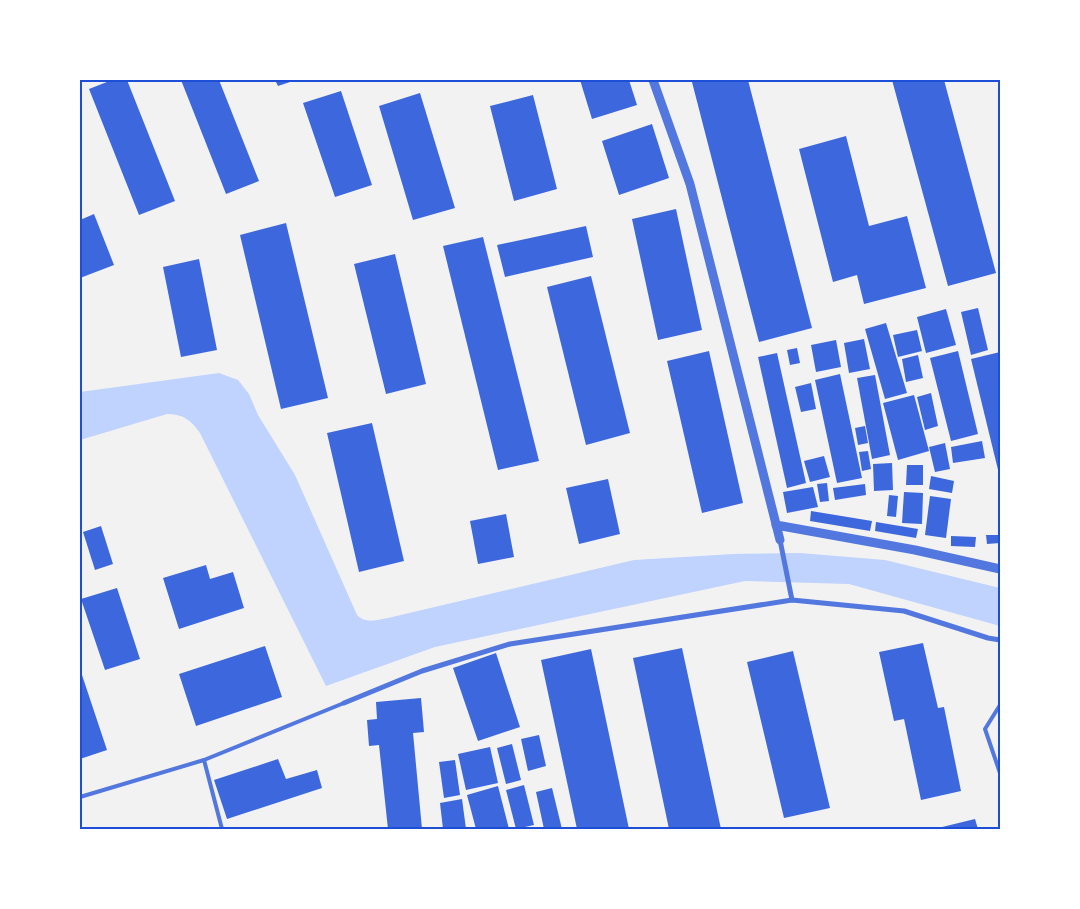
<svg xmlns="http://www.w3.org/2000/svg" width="1080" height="909" font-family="'Sofia Sans Condensed',sans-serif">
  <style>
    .water { fill: #bfd3fe }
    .building { fill: #3d67dc }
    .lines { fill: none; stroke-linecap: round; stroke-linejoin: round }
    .service { stroke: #5277de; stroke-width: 4 }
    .minor { stroke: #5277de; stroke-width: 5 }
    .tertiary { stroke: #5277de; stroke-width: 9 }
    .neatline { fill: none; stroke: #1d4ed8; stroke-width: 2 }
  </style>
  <rect width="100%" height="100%" fill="#f2f2f2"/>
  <!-- water -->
  <path class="water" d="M219,373L238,380L249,394L258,415L295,475L357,615C366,624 377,620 388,618L634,560L733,554L800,553L885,560L1000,588V626L849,584L745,581L435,647L326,686L200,433C191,420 183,414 167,414L80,440V392Z"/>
  <!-- building -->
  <g class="building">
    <polygon points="112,80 127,80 175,201 139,215 89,89"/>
    <polygon points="181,80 219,80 259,181 226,194"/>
    <polygon points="275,80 296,80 278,86"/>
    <polygon points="580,80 629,80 637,105 592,119"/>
    <polygon points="701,80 748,80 812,328 759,342 692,82"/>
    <polygon points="892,80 944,80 996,273 948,286"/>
    <polygon points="341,91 372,185 335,197 303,103"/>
    <polygon points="420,93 455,208 413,220 379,106"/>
    <polygon points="533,95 557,189 514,201 490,106"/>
    <polygon points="652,124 669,178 619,195 602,141"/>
    <polygon points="846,136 869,226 907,216 926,288 864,304 857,275 833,282 799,149"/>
    <polygon points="676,209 702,330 658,340 632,219"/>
    <polygon points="94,214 114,265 80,278 80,220"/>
    <polygon points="286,223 328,398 281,409 240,235"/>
    <polygon points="586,226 593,257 505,277 497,245"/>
    <polygon points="483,237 539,461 498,470 443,246"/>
    <polygon points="395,254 426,384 386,394 354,264"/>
    <polygon points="199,259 217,350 181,357 163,267"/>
    <polygon points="591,276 630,433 586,445 547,287"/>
    <polygon points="978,308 988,350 971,355 961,312"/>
    <polygon points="946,309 956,345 926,353 917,317"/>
    <polygon points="886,323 907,393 885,399 865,329"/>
    <polygon points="917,330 922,351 898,357 893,335"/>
    <polygon points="864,339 870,369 849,373 844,343"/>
    <polygon points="836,340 841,367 816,372 811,345"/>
    <polygon points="797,348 800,363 790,365 787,350"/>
    <polygon points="709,351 743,503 702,513 667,361"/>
    <polygon points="958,351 978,434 951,441 930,358"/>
    <polygon points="1000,352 1000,474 999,474 971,359"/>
    <polygon points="777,353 806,483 787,488 758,357"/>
    <polygon points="918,355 923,378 906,382 902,359"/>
    <polygon points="840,374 862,478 837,483 815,380"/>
    <polygon points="875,375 890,455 872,459 857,378"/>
    <polygon points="811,383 816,409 801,412 795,387"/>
    <polygon points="931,393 938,426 925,430 917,397"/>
    <polygon points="914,395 929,451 898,460 883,403"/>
    <polygon points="372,423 404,561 359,572 327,433"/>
    <polygon points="865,426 868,443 858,445 855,428"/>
    <polygon points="982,441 985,458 953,463 951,447"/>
    <polygon points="945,443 950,469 935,472 929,447"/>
    <polygon points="868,451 871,469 862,471 859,452"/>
    <polygon points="824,456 830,477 810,482 804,461"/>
    <polygon points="892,463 893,490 874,491 873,464"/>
    <polygon points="907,465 923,465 923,485 906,485"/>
    <polygon points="931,476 954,481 952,493 929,489"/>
    <polygon points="608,479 620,534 579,544 566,488"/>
    <polygon points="827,483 829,501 820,502 817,484"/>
    <polygon points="865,484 866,495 835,500 833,488"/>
    <polygon points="813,487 818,507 787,513 783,492"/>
    <polygon points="904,492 923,493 922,524 902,523"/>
    <polygon points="889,495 898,496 896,517 887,516"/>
    <polygon points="930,496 951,499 946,538 925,535"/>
    <polygon points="811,511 872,521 870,531 810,521"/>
    <polygon points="506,514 514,557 478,564 470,521"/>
    <polygon points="876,522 918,529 916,538 875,531"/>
    <polygon points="101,526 113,564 95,570 83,532"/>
    <polygon points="986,535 1000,535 1000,543 987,544"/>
    <polygon points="951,536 976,537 975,547 951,546"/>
    <polygon points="206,565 210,579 233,572 244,608 179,629 163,578"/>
    <polygon points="117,588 140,659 105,670 81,599"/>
    <polygon points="923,643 938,708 944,707 961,791 921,800 904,719 894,721 879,652"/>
    <polygon points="265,646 282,697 196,726 179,674"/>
    <polygon points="682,648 721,829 669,829 633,658"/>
    <polygon points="591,649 629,829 577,829 541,660"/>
    <polygon points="793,651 830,808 784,818 747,662"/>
    <polygon points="496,653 520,727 478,741 453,668"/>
    <polygon points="80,669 107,750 80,759"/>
    <polygon points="421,698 424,732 413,733 422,829 388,829 379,745 369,746 367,720 377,719 376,702"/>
    <polygon points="539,735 546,766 528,771 521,739"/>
    <polygon points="512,744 521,780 506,784 497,748"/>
    <polygon points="490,747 498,783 466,790 458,754"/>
    <polygon points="278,759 286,779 317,770 322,788 227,819 214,780"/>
    <polygon points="455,760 460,795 444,798 439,762"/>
    <polygon points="524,785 534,825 516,829 506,790"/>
    <polygon points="498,786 509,829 476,829 467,795"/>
    <polygon points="552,788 562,829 544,829 536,792"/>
    <polygon points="462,799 466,829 443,829 440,803"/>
    <polygon points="975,819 978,829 938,829 938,828"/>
  </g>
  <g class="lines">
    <!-- service -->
    <g class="service">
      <polyline points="1000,705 985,729 1000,773"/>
      <polyline points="204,760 222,829"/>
      <polyline points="80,797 204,760 344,703"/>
    </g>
    <!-- minor -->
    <g class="minor">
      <polyline points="780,540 792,600"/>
      <polyline points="344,703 422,671 510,644 792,600 904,611 988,638 1000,640"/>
    </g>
    <!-- tertiary -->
    <g class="tertiary">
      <polyline points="653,80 690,184 780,540"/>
      <polyline points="776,525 915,550 1000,569"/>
    </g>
  </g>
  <!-- border -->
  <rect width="1080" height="909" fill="none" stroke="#ffffff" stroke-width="162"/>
  <rect x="81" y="81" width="918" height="747" class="neatline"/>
</svg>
